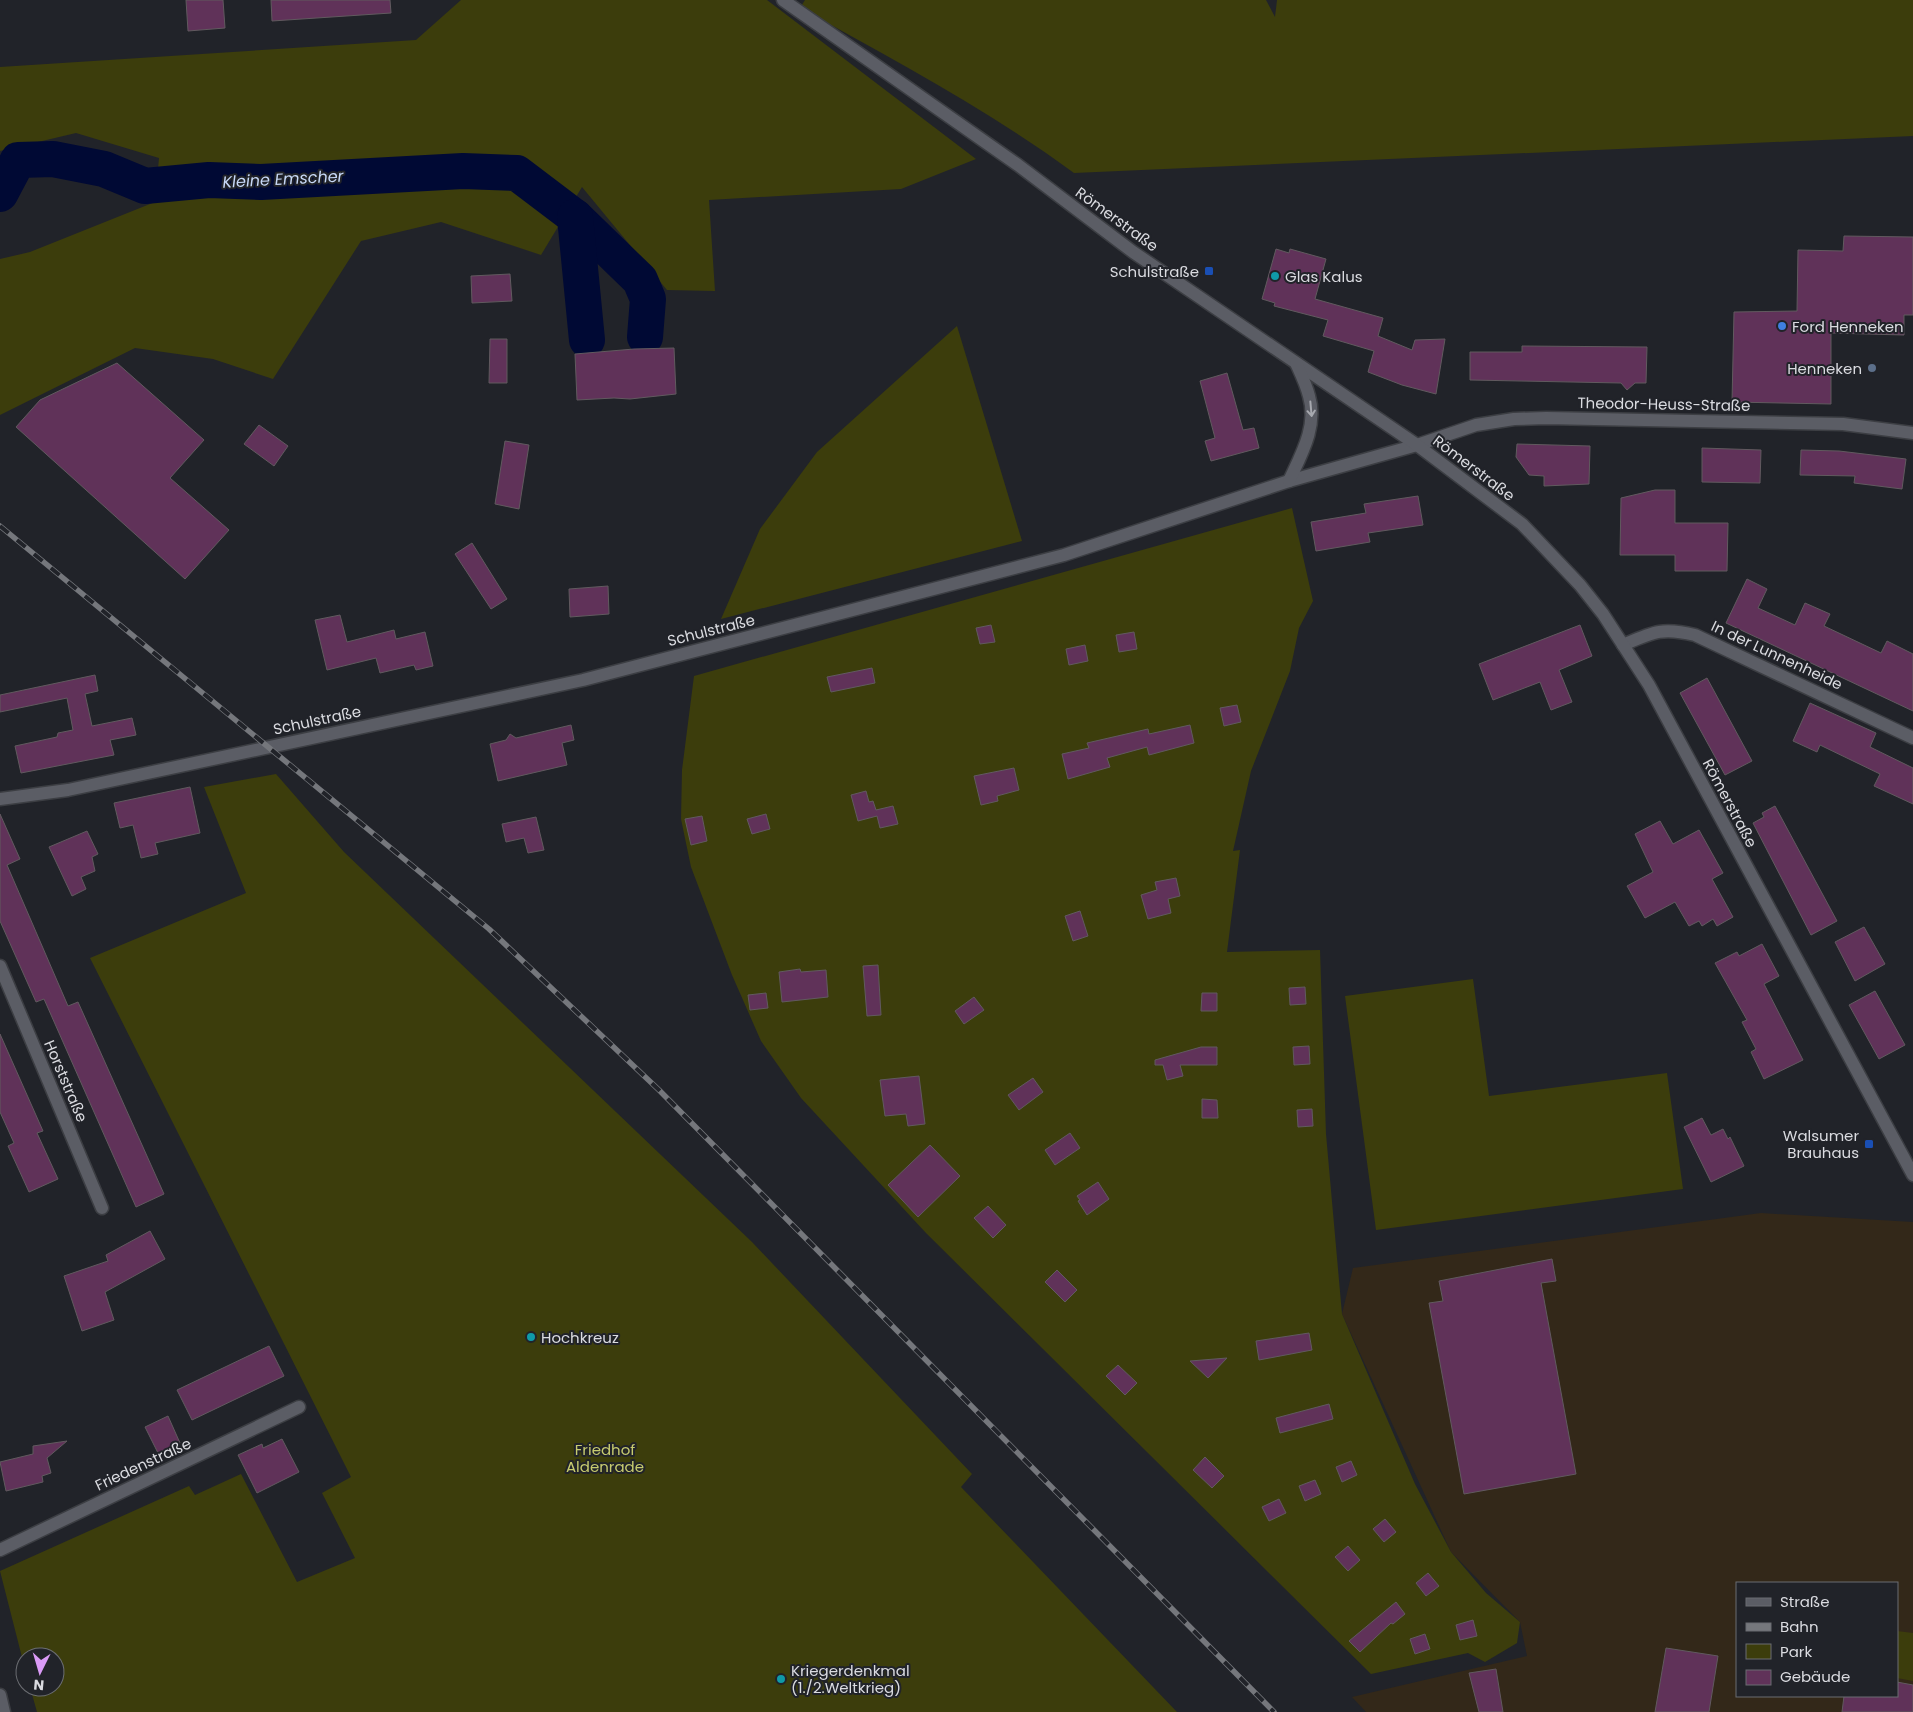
<svg xmlns="http://www.w3.org/2000/svg" width="1913" height="1712" font-family="Poppins,sans-serif">
  <style>
    .industrial { fill: #332819; fill-rule: evenodd }
    .green { fill: #3c3d0c }
    .lines { fill: none; stroke-linecap: round; stroke-linejoin: round }
    .river { stroke: #000934; stroke-width: 36 }
    .building { fill: #603259; stroke: #615a5f }
    .street-casing { stroke: #3c3e43; stroke-width: 15 }
    .secondary-casing { stroke: #3c3e43; stroke-width: 15 }
    .street { stroke: #5b5d65; stroke-width: 12 }
    .secondary { stroke: #5b5d65; stroke-width: 12 }
    .rail-casing { stroke: #75777c; stroke-width: 5.5 }
    .rail { stroke: #212329; stroke-width: 4; stroke-dasharray: 11; stroke-linecap: butt }
    .oneway { stroke: #a7a9af }
    .transit-dot { fill: #1a4fb4; stroke: #212329; stroke-width: 2 }
    .culture-dot { fill: #0f9aa8; stroke: #212329; stroke-width: 2 }
    .shop-dot { fill: #3f7fe0; stroke: #212329; stroke-width: 2 }
    .service-dot { fill: #5c6f8a; stroke: #212329; stroke-width: 2 }
    .labels { text-anchor: middle; dominant-baseline: central; stroke-width: 4; stroke-linejoin: round; paint-order: stroke }
    .street-label { font-size: 15px; fill: #dadbe0; stroke: #212329 }
    .poi-label { font-size: 15px; fill: #dadbe0; stroke: #212329; text-anchor: start }
    .park-label { font-size: 15px; fill: #c7cb6f; stroke: #212329 }
    .water-label { font-size: 16px; font-style: italic; fill: #c8d9f8; stroke: #212329 }
  </style>
  <rect width="100%" height="100%" fill="#212329"/>
  <!-- industrial -->
  <path class="industrial" d="M1761,1213L1913,1222V1712H1366L1352,1697L1527,1656L1520,1622L1451,1552L1342,1314L1353,1268ZM1737,1583H1897V1696H1737Z"/>
  <!-- green -->
  <g class="green">
    <polygon points="461,0 767,0 976,159 901,189 709,200 715,291 667,290 582,187 541,255 441,222 361,241 273,379 213,359 135,348 0,415 0,259 30,252 155,202 159,158 76,133 0,151 0,67 416,40"/>
    <path d="M805,0H1266L1275,17L1277,0H1913V136L1074,173C988,110 893,59 800,8Z"/>
    <polygon points="957,326 1022,541 721,619 760,529 817,452"/>
    <polygon points="1292,508 1313,601 1299,628 1290,671 1251,771 1233,851 1240,850 1227,952 1320,950 1326,1134 1342,1314 1415,1484 1451,1552 1486,1593 1520,1622 1517,1643 1485,1662 1468,1653 1371,1674 926,1233 801,1098 761,1041 732,975 691,867 681,819 682,770 694,676"/>
    <polygon points="276,774 344,852 752,1242 972,1474 961,1487 1177,1712 37,1712 30,1687 55,1687 55,1657 25,1657 25,1669 0,1571 189,1486 195,1495 241,1474 297,1582 355,1558 322,1493 351,1477 90,958 246,893 204,787"/>
    <polygon points="1473,979 1489,1096 1667,1073 1683,1189 1376,1230 1345,996"/>
    <polygon points="1897,1631 1913,1633 1913,1681 1897,1678"/>
  </g>
  <g class="lines">
    <!-- river -->
    <g class="river">
      <polyline points="0,194 18,160 53,159 104,169 145,186 209,180 261,182 463,171 517,173 575,217 640,280 648,299 645,337"/>
      <polyline points="575,217 587,340"/>
    </g>
  </g>
  <!-- building -->
  <g class="building">
    <polygon points="186,0 223,0 225,28 188,31"/>
    <polygon points="271,0 390,0 391,13 272,21"/>
    <polygon points="1844,236 1913,237 1913,315 1904,315 1904,335 1831,333 1831,404 1732,402 1734,312 1797,311 1798,250 1843,251"/>
    <polygon points="1276,249 1289,253 1290,249 1326,259 1315,299 1383,318 1378,336 1412,350 1415,340 1445,339 1436,394 1402,385 1368,372 1374,351 1323,336 1328,320 1274,306 1275,303 1262,299"/>
    <polygon points="510,274 512,301 472,303 471,276"/>
    <polygon points="490,339 507,339 507,383 489,383"/>
    <polygon points="1522,346 1647,347 1646,383 1635,383 1627,390 1621,383 1470,380 1470,352 1522,352"/>
    <polygon points="674,348 676,394 630,399 614,398 577,400 575,354 634,349"/>
    <polygon points="117,363 204,440 170,478 229,530 185,579 16,427 40,400"/>
    <polygon points="1227,373 1243,430 1254,428 1259,448 1211,461 1205,441 1215,438 1200,381"/>
    <polygon points="259,425 288,446 274,466 244,444"/>
    <polygon points="505,441 529,445 519,509 495,504"/>
    <polygon points="1517,444 1590,446 1589,484 1544,486 1544,476 1529,475 1516,457"/>
    <polygon points="1702,448 1761,450 1760,483 1702,482"/>
    <polygon points="1801,450 1839,451 1906,459 1902,489 1854,483 1855,476 1800,475"/>
    <polygon points="1655,490 1675,490 1675,523 1728,523 1727,571 1675,571 1675,555 1620,555 1621,498"/>
    <polygon points="1418,496 1423,525 1368,533 1370,542 1316,551 1311,522 1366,513 1364,504"/>
    <polygon points="472,543 507,599 491,609 455,554"/>
    <polygon points="1747,579 1767,589 1758,608 1795,625 1805,603 1830,614 1824,626 1881,653 1887,641 1913,654 1913,711 1726,623"/>
    <polygon points="608,586 609,614 570,617 569,589"/>
    <polygon points="340,615 347,642 394,630 396,639 425,632 433,666 416,670 414,665 380,673 376,658 327,670 315,620"/>
    <polygon points="991,625 995,642 980,644 976,628"/>
    <polygon points="1580,625 1592,656 1559,670 1572,702 1551,710 1540,682 1493,700 1479,664"/>
    <polygon points="1134,632 1137,649 1119,652 1116,635"/>
    <polygon points="1085,645 1088,661 1069,665 1066,649"/>
    <polygon points="872,668 875,683 831,692 827,677"/>
    <polygon points="95,675 98,691 85,694 92,726 132,718 136,735 110,740 114,755 21,773 15,746 57,737 58,733 73,730 67,698 0,712 0,695"/>
    <polygon points="1707,678 1752,761 1725,775 1680,693"/>
    <polygon points="1810,703 1876,733 1870,747 1913,768 1913,804 1874,786 1880,774 1820,745 1817,752 1793,741"/>
    <polygon points="1237,705 1241,722 1224,726 1220,708"/>
    <polygon points="571,725 574,740 562,743 567,765 498,781 490,744 506,740 510,734 516,738"/>
    <polygon points="1190,725 1194,743 1149,755 1147,747 1107,758 1110,767 1068,779 1062,754 1089,748 1087,743 1148,729 1149,734"/>
    <polygon points="1014,768 1019,790 997,796 998,801 981,805 974,776"/>
    <polygon points="190,787 200,833 155,843 158,854 141,858 133,825 120,828 114,803"/>
    <polygon points="866,791 869,802 873,801 876,810 893,806 898,824 880,828 877,816 858,821 851,795"/>
    <polygon points="1775,806 1837,921 1811,935 1753,823 1764,817 1762,813"/>
    <polygon points="0,814 20,859 7,865 33,925 68,1006 78,1002 164,1194 136,1207 44,999 36,1002 0,921"/>
    <polygon points="766,814 770,829 752,834 747,819"/>
    <polygon points="702,816 707,841 691,845 685,819"/>
    <polygon points="536,817 544,850 528,853 524,838 506,842 502,824"/>
    <polygon points="1660,821 1673,844 1699,830 1723,873 1712,879 1733,917 1717,926 1713,919 1702,926 1699,921 1689,926 1675,902 1645,918 1627,886 1653,872 1635,834"/>
    <polygon points="87,831 98,854 92,857 95,871 81,877 86,889 72,896 49,847"/>
    <polygon points="1176,878 1180,896 1168,899 1171,913 1148,919 1141,895 1157,890 1155,882"/>
    <polygon points="1080,911 1088,936 1073,941 1065,916"/>
    <polygon points="1864,927 1885,964 1855,981 1835,942"/>
    <polygon points="1762,944 1779,976 1764,984 1803,1060 1764,1079 1751,1052 1756,1049 1742,1022 1747,1020 1715,963 1737,952 1739,956"/>
    <polygon points="878,965 881,1015 867,1016 863,966"/>
    <polygon points="800,969 801,972 826,970 828,997 782,1002 779,972"/>
    <polygon points="1305,987 1306,1004 1290,1005 1289,988"/>
    <polygon points="1875,991 1905,1045 1879,1059 1849,1005"/>
    <polygon points="766,993 768,1008 750,1010 748,995"/>
    <polygon points="1202,993 1217,993 1217,1011 1201,1011"/>
    <polygon points="974,997 984,1010 964,1024 955,1011"/>
    <polygon points="0,1034 43,1131 37,1133 58,1179 29,1192 8,1146 14,1143 0,1112"/>
    <polygon points="1309,1046 1310,1064 1294,1065 1293,1047"/>
    <polygon points="1201,1047 1217,1047 1217,1065 1180,1065 1183,1076 1167,1080 1163,1065 1155,1065 1155,1060"/>
    <polygon points="919,1076 925,1124 908,1126 906,1114 885,1116 880,1080"/>
    <polygon points="1033,1078 1043,1092 1019,1110 1008,1095"/>
    <polygon points="1202,1099 1217,1100 1218,1118 1202,1118"/>
    <polygon points="1312,1109 1313,1126 1298,1127 1297,1110"/>
    <polygon points="1702,1118 1711,1135 1723,1129 1728,1139 1730,1137 1744,1166 1711,1182 1684,1127"/>
    <polygon points="1070,1133 1080,1148 1055,1165 1045,1150"/>
    <polygon points="930,1145 960,1176 918,1217 888,1185"/>
    <polygon points="1098,1182 1109,1199 1087,1215 1078,1201 1080,1200 1077,1196"/>
    <polygon points="988,1206 1006,1225 993,1238 974,1218"/>
    <polygon points="150,1231 165,1259 105,1292 114,1320 82,1331 64,1276 108,1261 106,1255"/>
    <polygon points="1552,1259 1556,1281 1541,1283 1576,1474 1464,1494 1429,1303 1443,1301 1439,1281"/>
    <polygon points="1057,1270 1077,1290 1065,1302 1045,1282"/>
    <polygon points="1309,1333 1312,1350 1259,1360 1256,1341"/>
    <polygon points="269,1346 284,1376 192,1420 177,1390"/>
    <polygon points="1227,1358 1208,1378 1190,1361"/>
    <polygon points="1118,1365 1137,1383 1125,1395 1106,1376"/>
    <polygon points="1329,1404 1333,1419 1280,1433 1276,1418"/>
    <polygon points="168,1416 180,1443 158,1453 145,1427"/>
    <polygon points="282,1439 299,1472 257,1493 238,1455 262,1444 263,1448"/>
    <polygon points="67,1441 47,1458 51,1473 42,1476 43,1482 6,1491 0,1462 33,1454 33,1446"/>
    <polygon points="1205,1457 1224,1476 1212,1488 1193,1470"/>
    <polygon points="1351,1461 1357,1475 1342,1482 1336,1467"/>
    <polygon points="1315,1480 1321,1494 1305,1501 1299,1486"/>
    <polygon points="1279,1499 1286,1513 1269,1521 1262,1507"/>
    <polygon points="1385,1519 1396,1532 1384,1542 1373,1529"/>
    <polygon points="1348,1546 1360,1560 1348,1571 1335,1557"/>
    <polygon points="1428,1573 1439,1586 1426,1596 1416,1583"/>
    <polygon points="1396,1602 1405,1614 1393,1624 1391,1623 1360,1652 1349,1641"/>
    <polygon points="1473,1620 1477,1636 1460,1640 1456,1625"/>
    <polygon points="1425,1634 1430,1649 1415,1654 1410,1639"/>
    <polygon points="1666,1648 1718,1656 1709,1712 1655,1712"/>
    <polygon points="1496,1669 1503,1712 1479,1712 1469,1673"/>
    <polygon points="1897,1682 1913,1685 1913,1712 1842,1712 1844,1696 1897,1696"/>
  </g>
  <g class="lines">
    <!-- street casing -->
    <g class="street-casing">
      <g id="street">
        <path d="M1623,645C1653,632 1662,627 1695,635L1913,738"/>
        <polyline points="0,799 68,790 583,680 1064,555 1289,481 1417,445 1476,425 1514,419 1546,418 1843,424 1913,433"/>
        <polyline points="0,966 102,1208"/>
        <polyline points="0,1550 299,1407"/>
        <polyline points="0,1695 4,1712"/>
      </g>
    </g>
    <!-- secondary casing -->
    <g class="secondary-casing">
      <g id="secondary">
        <polyline points="783,0 1018,165 1133,252 1417,445 1522,524 1580,585 1603,614 1649,685 1913,1175"/>
        <path d="M1289,481C1301,455 1318,426 1309,396C1306,384 1301,374 1296,363"/>
      </g>
    </g>
    <!-- street -->
    <use href="#street" class="street"/>
    <!-- secondary -->
    <use href="#secondary" class="secondary"/>
    <!-- rail casing -->
    <g class="rail-casing">
      <polyline id="rail" points="0,526 489,929 659,1090 1274,1712"/>
    </g>
    <!-- rail -->
    <use href="#rail" class="rail"/>
  </g>
  <!-- one-way arrows -->
  <defs><path id="oneway-shaft" d="M-6 0H5M1.5-3L5.5 0L1.5 3" fill="none" stroke-width="1.6" stroke-linecap="round" stroke-linejoin="round" transform="scale(1.25)"/></defs>
  <use class="oneway" href="#oneway-shaft" transform="translate(1311 409) rotate(85)"/>
  <!-- markers -->
  <g class="transit-dot">
    <rect x="1204" y="266" width="10" height="10" rx="2.5"/>
    <rect x="1864" y="1139" width="10" height="10" rx="2.5"/>
  </g>
  <g class="culture-dot">
    <circle cx="1275" cy="276" r="5"/>
    <circle cx="531" cy="1337" r="5"/>
    <circle cx="781" cy="1679" r="5"/>
  </g>
  <circle class="shop-dot" cx="1782" cy="326" r="5"/>
  <circle class="service-dot" cx="1872" cy="368" r="5"/>
  <g class="labels">
    <!-- street labels -->
    <g class="street-label">
      <text transform="translate(1117 219) rotate(36)">Römerstraße</text>
      <text transform="translate(1664 404) rotate(1)">Theodor-Heuss-Straße</text>
      <text transform="translate(1474 468) rotate(37)">Römerstraße</text>
      <text transform="translate(711 630) rotate(-14)">Schulstraße</text>
      <text transform="translate(1777 655) rotate(25)">In der Lunnenheide</text>
      <text transform="translate(317 720) rotate(-12)">Schulstraße</text>
      <text transform="translate(1730 803) rotate(62)">Römerstraße</text>
      <text transform="translate(66 1081) rotate(67)">Horststraße</text>
      <text transform="translate(143 1464) rotate(-25)">Friedenstraße</text>
    </g>
    <!-- poi labels -->
    <g class="poi-label">
      <text x="1199" y="271" text-anchor="end">Schulstraße</text>
      <text x="1285" y="276">Glas Kalus</text>
      <text x="1792" y="326">Ford Henneken</text>
      <text x="1862" y="368" text-anchor="end">Henneken</text>
      <text x="1859" y="1135" text-anchor="end">Walsumer<tspan x="1859" dy="17">Brauhaus</tspan></text>
      <text x="541" y="1337">Hochkreuz</text>
      <text x="791" y="1670">Kriegerdenkmal<tspan x="791" dy="17">(1./2.Weltkrieg)</tspan></text>
    </g>
    <!-- park labels -->
    <g class="park-label">
      <text x="605" y="1449">Friedhof<tspan x="605" dy="17">Aldenrade</tspan></text>
    </g>
    <!-- water labels -->
    <g class="water-label">
      <text transform="translate(283 179) rotate(-3)">Kleine Emscher</text>
    </g>
  </g>
  <!-- legend -->
  <rect x="1736" y="1582" width="162" height="115" fill="#212329" stroke="#6b6d72"/>
  <rect x="1746" y="1598" width="25" height="8" fill="#5b5d65" stroke="#6b6d72"/>
  <text x="1780" y="1607" font-size="15" fill="#dadbe0">Straße</text>
  <rect x="1746" y="1623" width="25" height="8" fill="#75777c" stroke="#6b6d72"/>
  <text x="1780" y="1632" font-size="15" fill="#dadbe0">Bahn</text>
  <rect x="1746" y="1644" width="25" height="15" fill="#3c3d0c" stroke="#6b6d72"/>
  <text x="1780" y="1657" font-size="15" fill="#dadbe0">Park</text>
  <rect x="1746" y="1670" width="25" height="15" fill="#603259" stroke="#6b6d72"/>
  <text x="1780" y="1682" font-size="15" fill="#dadbe0">Gebäude</text>
  <!-- north arrow -->
  <g transform="translate(40 1672) rotate(185)"><circle r="24" fill="#212329" stroke="#6b6d72"/>
  <path d="M0-4L9 19L0 12L-9 19Z" fill="#da9af6"/>
  <text y="-8" font-size="14" font-weight="bold" text-anchor="middle" fill="#dadbe0">N</text>
  </g>
</svg>
